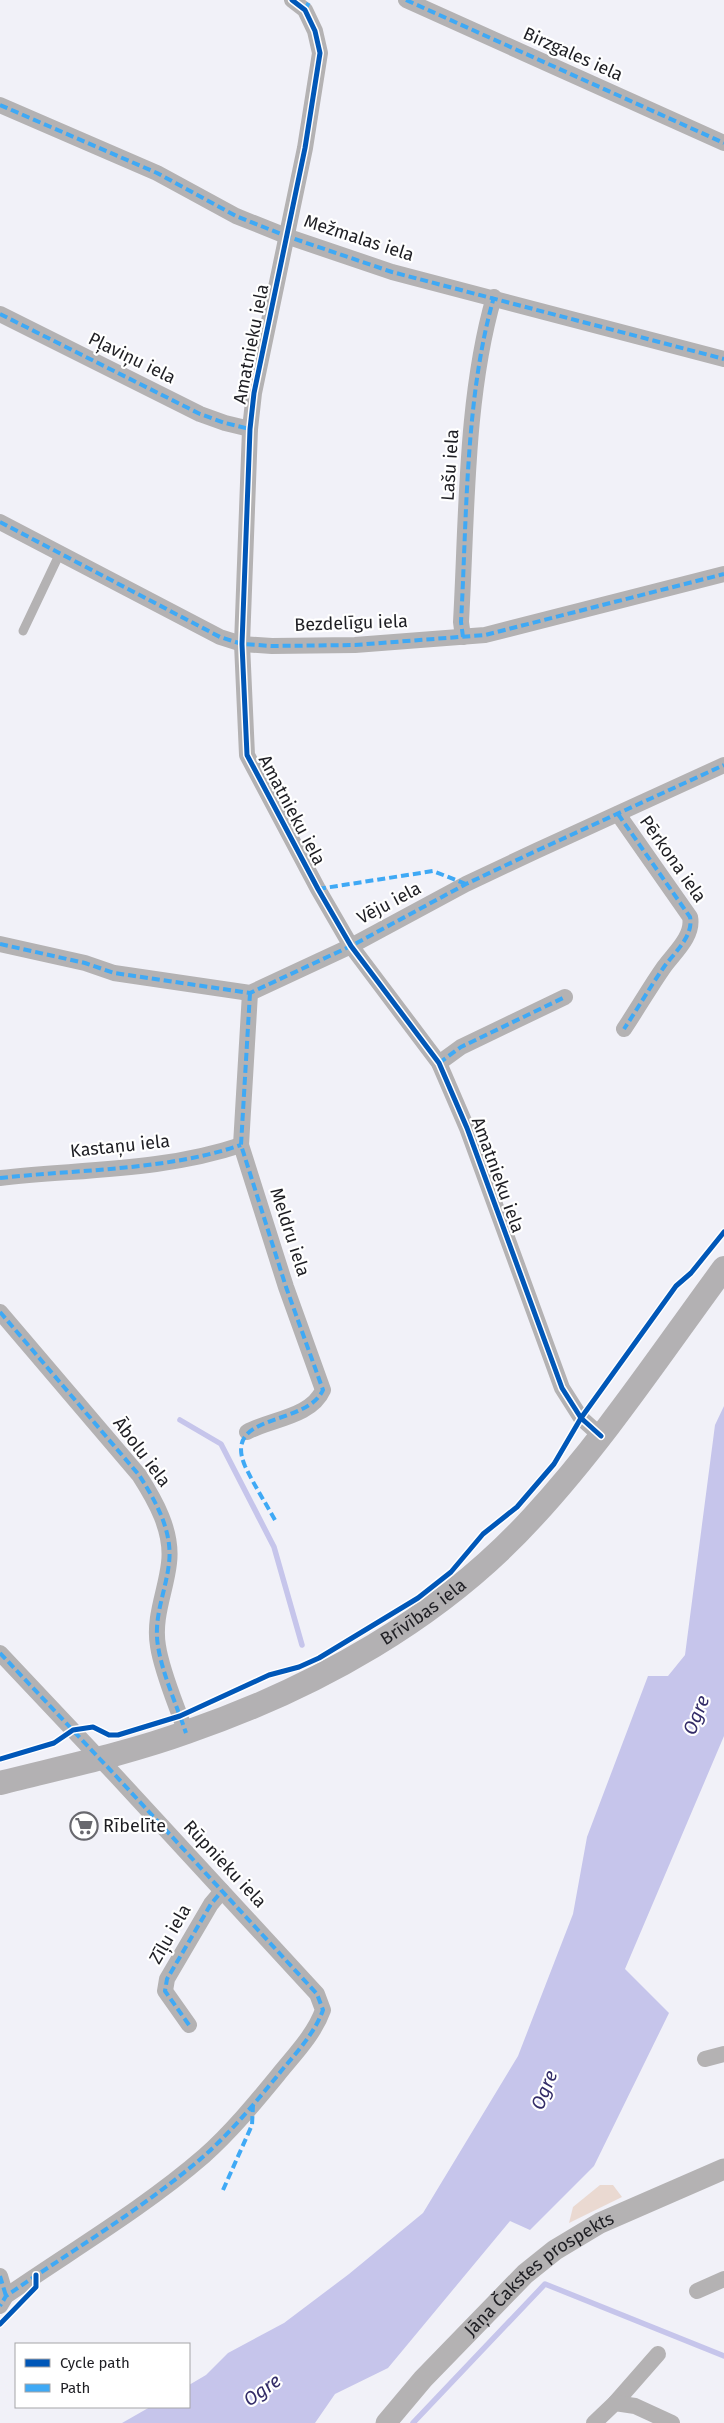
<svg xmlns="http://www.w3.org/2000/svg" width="724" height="2423" font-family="'Fira Sans',sans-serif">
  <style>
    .green { fill: #ead9d1 }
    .water { fill: #c6c5eb }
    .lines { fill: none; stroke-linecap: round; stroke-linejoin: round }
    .stream { stroke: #c6c5eb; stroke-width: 5.5 }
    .service { stroke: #b4b2b3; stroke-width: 9 }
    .minor { stroke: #b4b2b3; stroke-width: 16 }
    .tertiary { stroke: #b4b2b3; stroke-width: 21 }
    .secondary { stroke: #b3b1b3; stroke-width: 24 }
    .quiet { stroke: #3fa9f5; stroke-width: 4; stroke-dasharray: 8 4; stroke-linecap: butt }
    .cycleway-casing { stroke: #fff; stroke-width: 8 }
    .cycleway { stroke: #0057b8; stroke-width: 5 }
    .labels { text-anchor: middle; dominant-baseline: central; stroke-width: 4.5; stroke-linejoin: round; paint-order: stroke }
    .street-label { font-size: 18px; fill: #1e1e23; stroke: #fff }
    .poi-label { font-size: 18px; fill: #1e1e23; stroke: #fff; text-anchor: start }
    .water-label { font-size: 19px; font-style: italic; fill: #332c68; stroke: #fff }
  </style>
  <rect width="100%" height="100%" fill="#f1f1f8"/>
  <!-- green -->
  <polygon class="green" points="600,2185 613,2185 622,2197 569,2223 573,2207"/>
  <!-- water -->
  <polygon class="water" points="724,1406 724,1736 625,1969 669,2013 594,2166 530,2230 510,2221 388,2368 335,2394 315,2423 122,2423 150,2407 189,2407 189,2385 206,2375 228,2353 284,2323 349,2274 423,2213 518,2056 573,1914 587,1837 648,1676 668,1676 685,1655 715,1425"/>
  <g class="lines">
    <!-- stream -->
    <g class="stream">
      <polyline points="180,1420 221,1444 274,1547 302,1645"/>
      <polyline points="413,2423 545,2284 724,2356"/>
    </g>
    <!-- service -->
    <polyline class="service" points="23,631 60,553"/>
    <!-- minor -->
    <g class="minor">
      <polyline points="292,0 305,10 315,31 320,53 305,148 254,393 250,429 242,644 247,755 318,889 351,946 439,1063 467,1128 562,1388 581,1418 601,1436"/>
      <polyline points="406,0 724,143"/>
      <polyline points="0,105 157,173 236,216 286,236 392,272 724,359"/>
      <polyline points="0,314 200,414 225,423 250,429"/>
      <polyline points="0,522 220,637 242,644 272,646 355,645 485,635 724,574"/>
      <path d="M463,637L461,622C467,517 465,397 494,297"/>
      <path d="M618,814L690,917C694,936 674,953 664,967C650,987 638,1008 624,1029"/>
      <polyline points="0,944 85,963 114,973 250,993 351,946 466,884 536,851 724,765"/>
      <polyline points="439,1063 461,1047 565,997"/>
      <path d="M0,1178C81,1169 164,1171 241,1145"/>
      <path d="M0,1312L139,1475C155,1500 173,1531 169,1563C166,1591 153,1617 158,1646C162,1673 177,1706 186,1733"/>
      <path d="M247,1432C271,1419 311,1417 323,1390L286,1287L241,1145L250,993"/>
      <path d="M0,1653L116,1776L317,1994L323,2010C314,2035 294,2055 278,2075C255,2103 231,2132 204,2156C144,2208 71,2251 6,2296L0,2306"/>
      <polyline points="189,2025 165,1991 167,1979 211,1904 222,1891"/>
      <polyline points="705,2059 724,2054"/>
      <polyline points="0,2276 6,2296"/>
      <polyline points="697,2291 724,2279"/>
      <polyline points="615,2403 658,2354"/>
      <polyline points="594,2423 615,2403 635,2406 672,2423"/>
    </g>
    <!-- tertiary -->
    <path class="tertiary" id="s1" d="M386,2423L423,2379L525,2274L555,2250L600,2223L724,2169"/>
    <!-- secondary -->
    <path class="secondary" id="s2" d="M0,1783C63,1767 126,1754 187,1732C315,1688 441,1618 533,1517C604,1440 662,1352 724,1268"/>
    <!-- quiet -->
    <g class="quiet">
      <polyline points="406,0 724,143"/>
      <polyline points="305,10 310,0"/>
      <polyline points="0,105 157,173 236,216 286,236 392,272 724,359"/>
      <polyline points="0,314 200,414 225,423 250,429"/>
      <polyline points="0,522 220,637 242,644 272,646 355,645 485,635 724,574"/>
      <path d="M463,637L461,622C467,517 465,397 494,297"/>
      <path d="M618,814L690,917C694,936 674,953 664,967C650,987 638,1008 624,1029"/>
      <polyline points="318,889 433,871 466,884"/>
      <polyline points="0,944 85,963 114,973 250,993 351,946 466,884 536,851 724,765"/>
      <path d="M250,993L241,1145L286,1287L323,1390C306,1427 222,1412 245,1466C254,1485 265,1502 275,1520"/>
      <polyline points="439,1063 461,1047 565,997"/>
      <path d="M0,1178C81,1169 164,1171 241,1145"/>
      <path d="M0,1312L139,1475C155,1500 173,1531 169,1563C166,1591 153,1617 158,1646C162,1673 177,1706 186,1733"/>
      <path d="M0,1653L116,1776L317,1994L323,2010C314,2035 294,2055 278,2075C255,2103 231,2132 204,2156C144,2208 71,2251 6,2296L0,2306"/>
      <polyline points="189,2025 165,1991 167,1979 211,1904 222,1891"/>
      <polyline points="223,2190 252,2125 253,2105"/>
      <polyline points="0,2276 6,2296"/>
    </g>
    <!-- cycleway casing -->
    <g class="cycleway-casing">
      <g id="cycleway">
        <polyline points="292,0 305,10 315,31 320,53 305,148 254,393 250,429 242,644 247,755 318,889 351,946 439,1063 467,1128 562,1388 581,1418 601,1436"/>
        <polyline points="0,1759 54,1743 73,1730 93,1727 109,1735 118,1735 180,1716 269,1675 299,1667 319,1658 418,1598 451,1572 483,1534 517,1507 554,1464 581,1418 676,1286 691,1273 724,1232"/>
        <polyline points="0,2324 36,2287 36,2275"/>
      </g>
    </g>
    <!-- cycleway -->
    <use href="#cycleway" class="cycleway"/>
  </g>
  <!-- icons -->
  <defs>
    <g id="supermarket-ring" transform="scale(1.4375)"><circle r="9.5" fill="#fff" stroke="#68686e" stroke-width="1.5"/><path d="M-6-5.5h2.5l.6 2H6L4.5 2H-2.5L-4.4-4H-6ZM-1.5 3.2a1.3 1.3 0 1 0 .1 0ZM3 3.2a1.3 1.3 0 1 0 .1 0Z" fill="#68686e"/></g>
  </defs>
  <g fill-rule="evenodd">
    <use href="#supermarket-ring" x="84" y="1826"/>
  </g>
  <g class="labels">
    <!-- street labels -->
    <g class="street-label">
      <text transform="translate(573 54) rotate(24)">Birzgales iela</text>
      <text transform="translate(359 238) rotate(18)">Mežmalas iela</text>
      <text transform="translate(251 344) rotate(-79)">Amatnieku iela</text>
      <text transform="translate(132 358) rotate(26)">Pļaviņu iela</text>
      <text transform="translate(450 465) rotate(-86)">Lašu iela</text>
      <text transform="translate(351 623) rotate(-2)">Bezdelīgu iela</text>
      <text transform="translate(292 810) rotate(62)">Amatnieku iela</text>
      <text transform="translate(673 859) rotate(55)">Pērkona iela</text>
      <text transform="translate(389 903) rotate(-28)">Vēju iela</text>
      <text transform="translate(120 1146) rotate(-6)">Kastaņu iela</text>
      <text transform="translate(498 1175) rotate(70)">Amatnieku iela</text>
      <text transform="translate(290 1232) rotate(72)">Meldru iela</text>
      <text transform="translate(142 1452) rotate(53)">Ābolu iela</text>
      <text stroke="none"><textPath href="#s2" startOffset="460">Brīvības iela</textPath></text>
      <text transform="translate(225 1864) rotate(47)">Rūpnieku iela</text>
      <text transform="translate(170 1934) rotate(-60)">Zīļu iela</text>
      <text stroke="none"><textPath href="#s1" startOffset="215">Jāņa Čakstes prospekts</textPath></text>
    </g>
    <!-- poi labels -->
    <g class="poi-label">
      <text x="103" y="1826">Rībelīte</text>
    </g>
    <!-- water labels -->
    <g class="water-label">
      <text transform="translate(696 1715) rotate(-68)">Ogre</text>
      <text transform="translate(544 2090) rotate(-68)">Ogre</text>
      <text transform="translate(262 2390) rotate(-35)">Ogre</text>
    </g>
  </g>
  <!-- legend -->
  <rect x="15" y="2343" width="175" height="65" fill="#ffffff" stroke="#a5a5a7"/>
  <rect x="25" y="2359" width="25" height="8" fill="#0057b8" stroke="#a5a5a7"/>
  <text x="60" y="2368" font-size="15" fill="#1e1e23">Cycle path</text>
  <rect x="25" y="2384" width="25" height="8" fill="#3fa9f5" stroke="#a5a5a7"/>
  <text x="60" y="2393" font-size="15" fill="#1e1e23">Path</text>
</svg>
